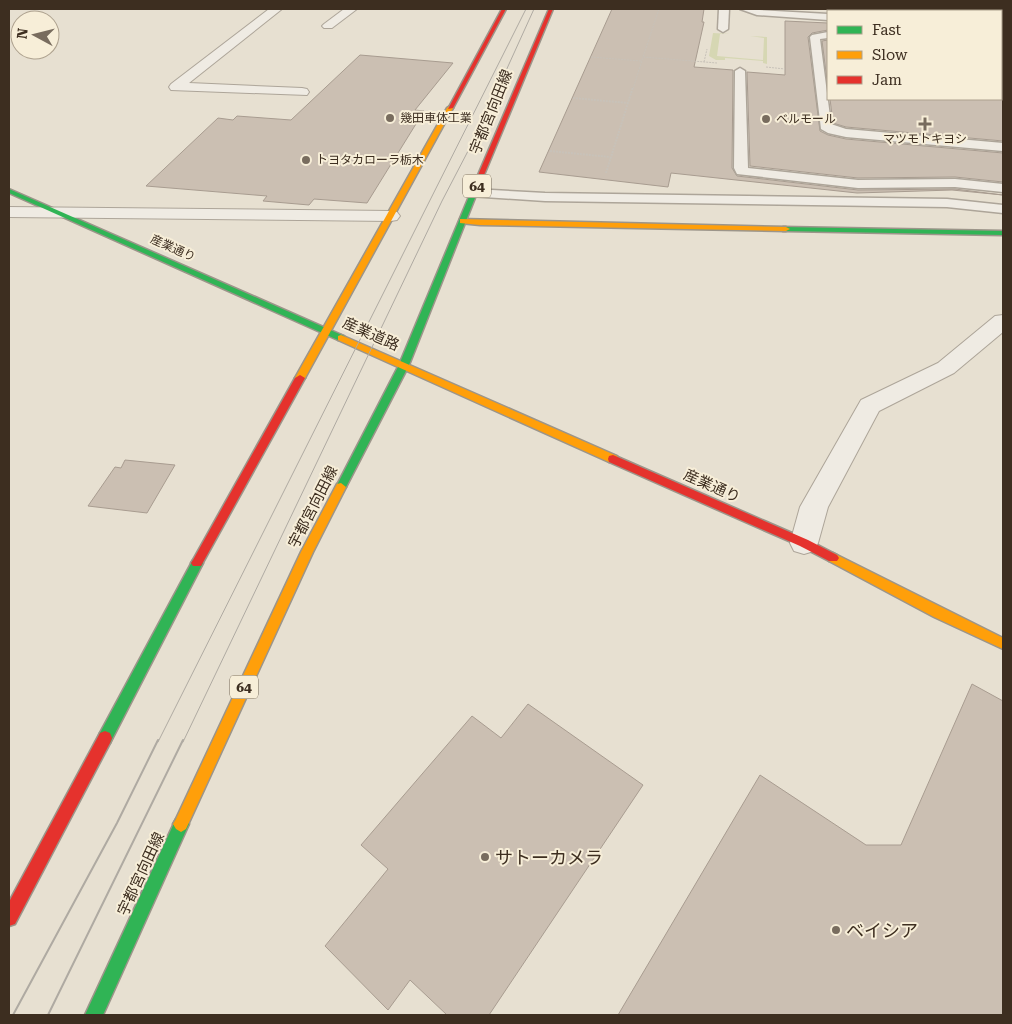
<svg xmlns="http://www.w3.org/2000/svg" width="1012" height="1024" font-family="'Roboto Serif','Noto Sans JP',serif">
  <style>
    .green { fill: #d6d7b3 }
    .building { fill: #cbbfb2; stroke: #a89c90 }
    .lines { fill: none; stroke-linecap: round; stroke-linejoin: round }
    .lane-casing { stroke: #ada599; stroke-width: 3 }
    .street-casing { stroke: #ada599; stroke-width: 2 }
    .fast-casing { stroke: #9c958a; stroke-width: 3 }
    .slow-casing { stroke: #9c958a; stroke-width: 3 }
    .jam-casing { stroke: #9c958a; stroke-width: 3 }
    .path-far1 { stroke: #c8c2b9; stroke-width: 1; stroke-dasharray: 2 1; stroke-linecap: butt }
    .path { stroke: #c8c2b9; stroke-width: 2; stroke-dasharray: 2 1; stroke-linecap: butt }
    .lane { fill: #efebe3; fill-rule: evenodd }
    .street { fill: #efebe3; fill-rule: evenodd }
    .fast { fill: #30b455; fill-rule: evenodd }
    .slow { fill: #ff9f0a; fill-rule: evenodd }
    .jam { fill: #e5322d; fill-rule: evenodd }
    .tram-far1 { stroke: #afaaa2; stroke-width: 1 }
    .tram { stroke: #afaaa2; stroke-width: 2 }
    .poi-dot { fill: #786c5e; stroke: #f7eed8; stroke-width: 2 }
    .labels { text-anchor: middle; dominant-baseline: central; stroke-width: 4; stroke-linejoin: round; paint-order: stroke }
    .far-poi-label { font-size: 12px; fill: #3d2e20; stroke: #f7eed8; text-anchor: start }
    .far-street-label { font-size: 12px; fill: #3d2e20; stroke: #f7eed8 }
    .shield { fill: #f7eed8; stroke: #756857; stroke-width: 1 }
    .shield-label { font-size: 14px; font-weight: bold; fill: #3d2e20 }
    .street-label { font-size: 15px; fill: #3d2e20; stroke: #f7eed8 }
    .near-poi-label { font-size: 18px; fill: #3d2e20; stroke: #f7eed8; text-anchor: start }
  </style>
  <rect width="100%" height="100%" fill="#e7e0d1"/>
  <!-- green -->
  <polygon class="green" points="713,33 730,34 720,34 717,56 763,60 764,38 750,36 767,37 767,64 763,63 763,61 725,58 725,60 716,60 709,56"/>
  <!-- building -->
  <g class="building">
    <polygon points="612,9 704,9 702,22 704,22 694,67 733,70 732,168 737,176 858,190 955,189 1003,195 952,190 857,193 671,173 668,187 539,172"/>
    <polygon points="785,21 828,23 828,30 812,33 808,37 820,131 828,135 846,139 1003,153 1003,182 955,177 858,178 750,166 747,72 785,75"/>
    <polygon points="828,40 828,88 822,41"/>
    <polygon points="360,55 453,63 415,110 424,111 367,203 314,199 309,205 263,201 267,196 146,186 218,118 233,120 237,116 291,120"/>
    <polygon points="830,99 1003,99 1003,141 846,127 833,123"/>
    <polygon points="125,460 175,465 147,513 88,506 115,467 121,468"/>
    <polygon points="972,684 1003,701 1003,1015 618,1015 760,775 866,845 901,845"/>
    <polygon points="528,704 643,785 489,1015 447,1015 410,980 388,1010 325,946 388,869 361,845 472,716 501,738"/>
  </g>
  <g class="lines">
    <!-- lane casing -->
    <g class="lane-casing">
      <g id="lane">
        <polygon points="719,9 729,9 728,29 723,32 718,29"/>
        <polygon points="740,9 828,14 828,20 757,15"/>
        <polygon points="899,9 907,9 909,11 900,11"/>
        <rect x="1001" y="25" width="2" height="6"/>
        <polygon points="828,32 828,38 820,39 831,124 846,129 1003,143 1003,151 846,137 828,133 821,129 810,37 812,35"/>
        <rect x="1001" y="43" width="2" height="6"/>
        <polygon points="740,68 745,71 748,168 858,180 955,179 1003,184 1003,192 955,187 858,188 737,174 734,168 735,71"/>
        <polygon points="474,189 545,193 947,199 1003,205 1003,213 947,207 545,201 469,196 467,193 469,190"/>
      </g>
    </g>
    <!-- street casing -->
    <g class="street-casing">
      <g id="street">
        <polygon points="269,9 282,9 189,83 302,88 307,89 309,92 307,95 171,90 169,87 171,84"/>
        <polygon points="344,9 357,9 332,28 324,28 322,26 324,24"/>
        <polygon points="9,207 391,211 397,212 400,216 397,220 391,221 9,217"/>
        <polygon points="1003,315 1003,332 954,373 879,411 828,507 818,543 814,551 804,554 794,551 790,543 800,507 861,400 938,363 995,316"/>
      </g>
    </g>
    <!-- fast casing -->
    <g class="fast-casing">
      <g id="fast">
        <polygon points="481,173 484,175 409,365 346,487 341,491 337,490 336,487 399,365 478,175"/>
        <polygon points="9,189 344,336 345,338 344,340 338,340 9,193"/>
        <polygon points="783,227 1003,231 1003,235 786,231 783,231"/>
        <polygon points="197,558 201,560 203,563 110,743 105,745 100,743 98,738 100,733 193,560"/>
        <polygon points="181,816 186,819 189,824 103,1015 85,1015 176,819"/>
      </g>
    </g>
    <!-- slow casing -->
    <g class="slow-casing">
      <g id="slow">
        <polygon points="450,106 453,108 305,378 303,380 297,380 295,378 447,108"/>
        <polygon points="460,219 786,227 790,229 786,231 480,225 460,223"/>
        <polygon points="341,335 617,456 618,459 617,462 609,462 338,340 338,336"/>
        <polygon points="341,483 346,487 313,552 186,829 181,832 176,829 173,824 176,819 301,552 337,484"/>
        <polygon points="833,553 1003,638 1003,649 934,617 829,561 827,558 829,555"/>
      </g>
    </g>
    <!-- jam casing -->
    <g class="jam-casing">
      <g id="jam">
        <polygon points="502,9 506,9 453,108 448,109"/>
        <polygon points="549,9 553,9 484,175 479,176 478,175"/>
        <polygon points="300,375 305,378 201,566 193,566 191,563 193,560 295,378"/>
        <polygon points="613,455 808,540 837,555 839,558 837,561 829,561 800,546 609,462 608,459 609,456"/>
        <polygon points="105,731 110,733 112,738 110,743 15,924 9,926 9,902 100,733"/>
      </g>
    </g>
    <!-- path-far1 -->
    <g class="path-far1">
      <polyline points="659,9 643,57 717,63"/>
      <polyline points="591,57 641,61"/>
      <polyline points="704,62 707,49"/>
      <polyline points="766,67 785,69"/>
      <polyline points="633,89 643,57"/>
    </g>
    <!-- path -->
    <g class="path">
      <polyline points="573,98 628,103"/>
      <polyline points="550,151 610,157"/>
      <polyline points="606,173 633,87"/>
    </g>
    <!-- lane -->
    <use href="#lane" class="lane"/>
    <!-- street -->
    <use href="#street" class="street"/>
    <!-- fast -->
    <use href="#fast" class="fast"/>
    <!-- slow -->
    <use href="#slow" class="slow"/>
    <!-- jam -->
    <use href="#jam" class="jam"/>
    <!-- tram-far1 -->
    <g class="tram-far1">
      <polyline points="158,742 526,9"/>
      <polyline points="183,742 442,201 480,128 534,9"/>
    </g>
    <!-- tram -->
    <g class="tram">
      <polyline points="13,1015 117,823 158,740"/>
      <polyline points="48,1015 183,740"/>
    </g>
  </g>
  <!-- markers -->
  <g class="poi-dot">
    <circle cx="390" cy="118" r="5"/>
    <circle cx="766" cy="119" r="5"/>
    <path d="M922.5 116.5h5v5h5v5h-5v5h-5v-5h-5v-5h5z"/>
    <circle cx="306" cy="160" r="5"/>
    <circle cx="485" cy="857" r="5"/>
    <circle cx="836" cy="930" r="5"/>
  </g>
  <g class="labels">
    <!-- far-poi labels -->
    <g class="far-poi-label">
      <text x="400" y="118">幾田車体工業</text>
      <text x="776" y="119">ベルモール</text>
      <text x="925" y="139" text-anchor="middle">マツモトキヨシ</text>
      <text x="316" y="160">トヨタカローラ栃木</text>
    </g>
    <!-- far-street labels -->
    <g class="far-street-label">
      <text transform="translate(173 248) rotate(24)">産業通り</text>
    </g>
    <!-- shield labels -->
    <g class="shield">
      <rect x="463" y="174.5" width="28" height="23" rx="4"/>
      <rect x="230" y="675.5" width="28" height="23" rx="4"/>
    </g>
    <g class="shield-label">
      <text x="477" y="186">64</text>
      <text x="244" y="687">64</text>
    </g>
    <!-- street labels -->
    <g class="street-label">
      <text transform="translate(491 112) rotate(-68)">宇都宮向田線</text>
      <text transform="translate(371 334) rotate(24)">産業道路</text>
      <text transform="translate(712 486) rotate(24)">産業通り</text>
      <text transform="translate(313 507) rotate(-63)">宇都宮向田線</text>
      <text transform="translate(141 874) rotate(-65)">宇都宮向田線</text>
    </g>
    <!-- near-poi labels -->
    <g class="near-poi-label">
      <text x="495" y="857">サトーカメラ</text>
      <text x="846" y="930">ベイシア</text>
    </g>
  </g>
  <!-- border -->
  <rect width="1012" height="1024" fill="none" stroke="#3d2e20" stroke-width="20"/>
  <!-- legend -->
  <rect x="827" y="10" width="175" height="90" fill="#f7eed8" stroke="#ada18e"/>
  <rect x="837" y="26" width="25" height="8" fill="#30b455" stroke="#ada18e"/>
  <text x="872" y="35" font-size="15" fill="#3d2e20">Fast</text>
  <rect x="837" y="51" width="25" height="8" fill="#ff9f0a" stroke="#ada18e"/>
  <text x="872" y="60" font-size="15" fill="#3d2e20">Slow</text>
  <rect x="837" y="76" width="25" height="8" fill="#e5322d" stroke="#ada18e"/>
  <text x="872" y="85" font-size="15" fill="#3d2e20">Jam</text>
  <!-- north arrow -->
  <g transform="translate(35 35) rotate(277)"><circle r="24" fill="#f7eed8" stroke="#ada18e"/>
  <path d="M0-4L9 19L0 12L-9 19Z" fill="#786c5e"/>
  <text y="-8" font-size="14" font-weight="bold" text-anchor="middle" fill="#3d2e20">N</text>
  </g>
</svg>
